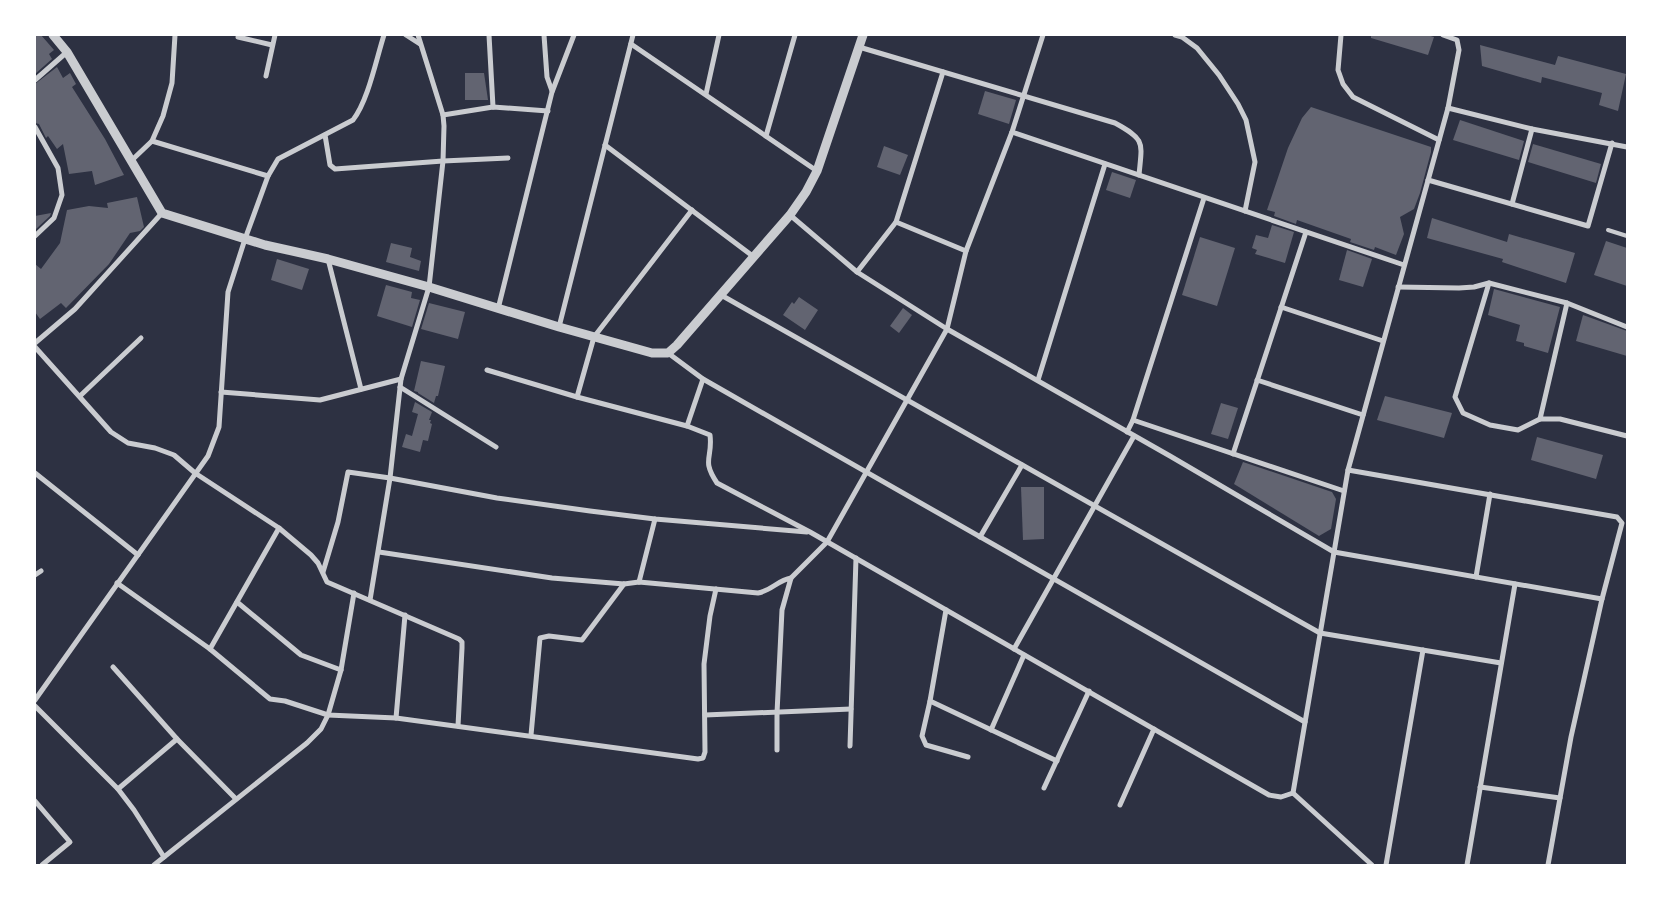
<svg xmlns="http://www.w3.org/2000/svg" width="1662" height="900" font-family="'Source Serif 4',serif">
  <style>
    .building { fill: #626471 }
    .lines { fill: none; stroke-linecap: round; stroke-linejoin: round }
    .service { stroke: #caccd0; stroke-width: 4 }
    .minor { stroke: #caccd0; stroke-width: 5 }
    .tertiary { stroke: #caccd0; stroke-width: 9 }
  </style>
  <rect width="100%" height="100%" fill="#2d3142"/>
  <!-- building -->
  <g class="building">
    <polygon points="35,35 41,35 54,50 49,54 52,59 35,74"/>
    <polygon points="1371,35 1427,35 1434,37 1428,55 1371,38"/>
    <polygon points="1480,45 1555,65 1558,56 1626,74 1618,111 1599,105 1602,93 1542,77 1541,83 1482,66"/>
    <polygon points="57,67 63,78 70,73 76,84 72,87 105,139 124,175 95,185 92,171 69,174 63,144 57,149 48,136 46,138 39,124 35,123 35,84"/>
    <polygon points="465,73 484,73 488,100 465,100"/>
    <polygon points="985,91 1016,100 1009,124 978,114"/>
    <polygon points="1311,107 1431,147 1431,152 1420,193 1414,209 1400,217 1404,234 1396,255 1375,247 1374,250 1350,242 1351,239 1297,220 1296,224 1274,216 1275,212 1267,210 1288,148 1302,118"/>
    <polygon points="1460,120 1524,141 1519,160 1453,140"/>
    <polygon points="1533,144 1601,164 1596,183 1528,162"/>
    <polygon points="884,146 908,155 900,175 877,167"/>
    <polygon points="1112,172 1136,180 1130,198 1106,190"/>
    <polygon points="137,197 144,227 140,231 130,233 109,264 66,308 61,303 40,319 35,312 35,264 41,269 60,243 67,210 89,206 108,208 107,203"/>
    <polygon points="51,213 50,216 35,230 35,216"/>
    <polygon points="1432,218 1507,242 1509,234 1575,253 1566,283 1502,262 1503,259 1427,238"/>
    <polygon points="1272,225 1294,232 1285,263 1255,254 1257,250 1252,248 1256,235 1268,238"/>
    <polygon points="1200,237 1235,248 1217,306 1182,295"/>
    <polygon points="1606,241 1627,248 1627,286 1594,275"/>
    <polygon points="391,243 412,248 410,257 421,261 419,271 386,262"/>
    <polygon points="1347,250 1372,259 1363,287 1339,280"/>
    <polygon points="277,259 309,269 302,290 271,280"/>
    <polygon points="386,285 412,292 411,298 420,300 412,327 377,316"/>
    <polygon points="1494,289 1560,307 1548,353 1524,346 1524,343 1516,341 1520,325 1488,315"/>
    <polygon points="799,297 818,310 805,330 783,315 792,302 794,304"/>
    <polygon points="429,303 465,312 458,339 421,329"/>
    <polygon points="903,308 912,315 899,333 890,326"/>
    <polygon points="1583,315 1627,331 1627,356 1576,341"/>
    <polygon points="421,361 445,366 438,396 436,396 434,403 418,393 418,392 414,391"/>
    <polygon points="1385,396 1452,413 1444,438 1377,420"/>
    <polygon points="415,402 432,412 429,420 431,420 430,423 432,424 428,441 423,440 420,452 402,447 406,434 412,436 418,414 412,412"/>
    <polygon points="1221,403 1238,408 1228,439 1211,434"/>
    <polygon points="1537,437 1603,455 1596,479 1531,460"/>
    <polygon points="1243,462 1332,492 1336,499 1331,529 1319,536 1234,484"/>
    <polygon points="1021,487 1044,487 1044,539 1023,540"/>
  </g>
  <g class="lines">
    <!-- service -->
    <polyline class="service" points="1608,230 1627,236"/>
    <!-- minor -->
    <g class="minor">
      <polyline points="406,35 420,44"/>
      <polyline points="489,35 493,107"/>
      <polyline points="544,35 547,77 552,91"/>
      <polyline points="1175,35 1182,37 1197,48 1219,75 1238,104 1246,120 1255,162 1245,211"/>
      <polyline points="1341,35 1338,70 1343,84 1353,97 1439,140"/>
      <polyline points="238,37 272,45"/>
      <polyline points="631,44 817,171"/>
      <path d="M859,47L1115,123C1146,140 1142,142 1139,175"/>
      <polyline points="266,76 275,35"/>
      <polyline points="35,80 67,52"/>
      <polyline points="706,94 719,35"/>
      <polyline points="1448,108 1532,129 1627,147"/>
      <polyline points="443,115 493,107 548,111"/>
      <polyline points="35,127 58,168 62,195 54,218 35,236"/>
      <polyline points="1012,132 1404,265"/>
      <polyline points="325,135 330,165 335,169 443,161 508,158"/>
      <polyline points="766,136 795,35"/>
      <polyline points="152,141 163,116 172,83 175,35"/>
      <polyline points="605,145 754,257"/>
      <polyline points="131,161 152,141 268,176"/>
      <polyline points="1428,180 1588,226 1612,143"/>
      <polyline points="1512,204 1532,129"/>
      <polyline points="790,215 857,272 947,329 1170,456 1334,552 1602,599"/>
      <polyline points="896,222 966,251"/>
      <polyline points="328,259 361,389"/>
      <polyline points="857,272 896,222 943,72"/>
      <polyline points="1489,283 1455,397 1463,413 1490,425 1518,430 1540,419"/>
      <polyline points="1398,287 1459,288 1474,287 1489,283 1567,303 1627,327"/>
      <polyline points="721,295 1320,633 1501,663"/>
      <polyline points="1567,303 1540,419 1560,419 1627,436"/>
      <polyline points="1281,307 1383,341"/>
      <polyline points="498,309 552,92 574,35"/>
      <polyline points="559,327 633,35"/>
      <polyline points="35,343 75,309 162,213"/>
      <polyline points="35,347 111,432 128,443 155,448 174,455 195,473 279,528 311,555 318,563 327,582 459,639 462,642 462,648 458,726"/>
      <polyline points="668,353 703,379 1305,722"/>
      <path d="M487,370L577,397L687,426L710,435C713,459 701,459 717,483L810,532L1269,795L1281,797L1293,793"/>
      <polyline points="1038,380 1105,164"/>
      <polyline points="1257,380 1363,415"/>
      <polyline points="400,387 496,447"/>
      <polyline points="221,392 320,400 401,379"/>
      <polyline points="80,396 141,338"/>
      <polyline points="577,397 594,337 692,210"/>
      <polyline points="1133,420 1344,491"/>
      <polyline points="687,426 703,379"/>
      <polyline points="1127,432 1133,420 1204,198"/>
      <polyline points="1233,454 1306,232"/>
      <polyline points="1348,470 1617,517 1622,523 1602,599 1571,737 1548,865"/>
      <polyline points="35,473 138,555"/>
      <polyline points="980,537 1022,465"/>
      <path d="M379,552L552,578L624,584L639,582L758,593C771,591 778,580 791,578L782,610L777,713V750"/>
      <polyline points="323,572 338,522 348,472 390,478 497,498 590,511 655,519 807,532"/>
      <polyline points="35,575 41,571"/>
      <polyline points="1476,577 1490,494"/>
      <polyline points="791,578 827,542 947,329 966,251 1012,132 1043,35"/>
      <polyline points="639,582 655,519"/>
      <polyline points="117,583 210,649 270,699 285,701 328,715 396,718 698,759 703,758 705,752 704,664 710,616 716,589"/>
      <polyline points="370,600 390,478 401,379 429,287 443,161 444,126 443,115 418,35"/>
      <polyline points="237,602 301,655 341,670"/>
      <polyline points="946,610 930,701 922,736 926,745 968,757"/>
      <polyline points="210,649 279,528"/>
      <polyline points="1014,649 1134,436"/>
      <polyline points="113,667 177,739 236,799"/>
      <path d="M35,700L208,456L219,427L228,292L245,239L268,176L278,159L353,120C368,101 376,60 384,35"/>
      <polyline points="930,701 1057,761"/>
      <polyline points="35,706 118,789 134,810 164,857"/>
      <polyline points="705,715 851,709"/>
      <polyline points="396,718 405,615"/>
      <polyline points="991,730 1024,655"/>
      <polyline points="531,735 540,638 549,636 582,640 624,584"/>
      <polyline points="850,746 856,558"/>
      <polyline points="1480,787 1560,798"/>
      <polyline points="1044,788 1089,691"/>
      <polyline points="118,789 177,739"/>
      <polyline points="1293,793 1348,470 1448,108 1459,50 1457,40 1443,35"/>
      <polyline points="1293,793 1372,865"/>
      <polyline points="35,801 70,842 42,865"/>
      <polyline points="1120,805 1154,729"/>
      <polyline points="154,865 307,743 321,729 328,715 341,670 354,593"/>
      <polyline points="1386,865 1423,650"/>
      <polyline points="1467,865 1515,584"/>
    </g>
    <!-- tertiary -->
    <polyline class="tertiary" points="53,35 67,52 162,213 265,245 328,259 429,287 559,327 652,353 668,353 677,345 790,215 806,192 817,171 863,35"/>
  </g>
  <!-- border -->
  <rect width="1662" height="900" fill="none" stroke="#ffffff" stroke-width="72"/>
</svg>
